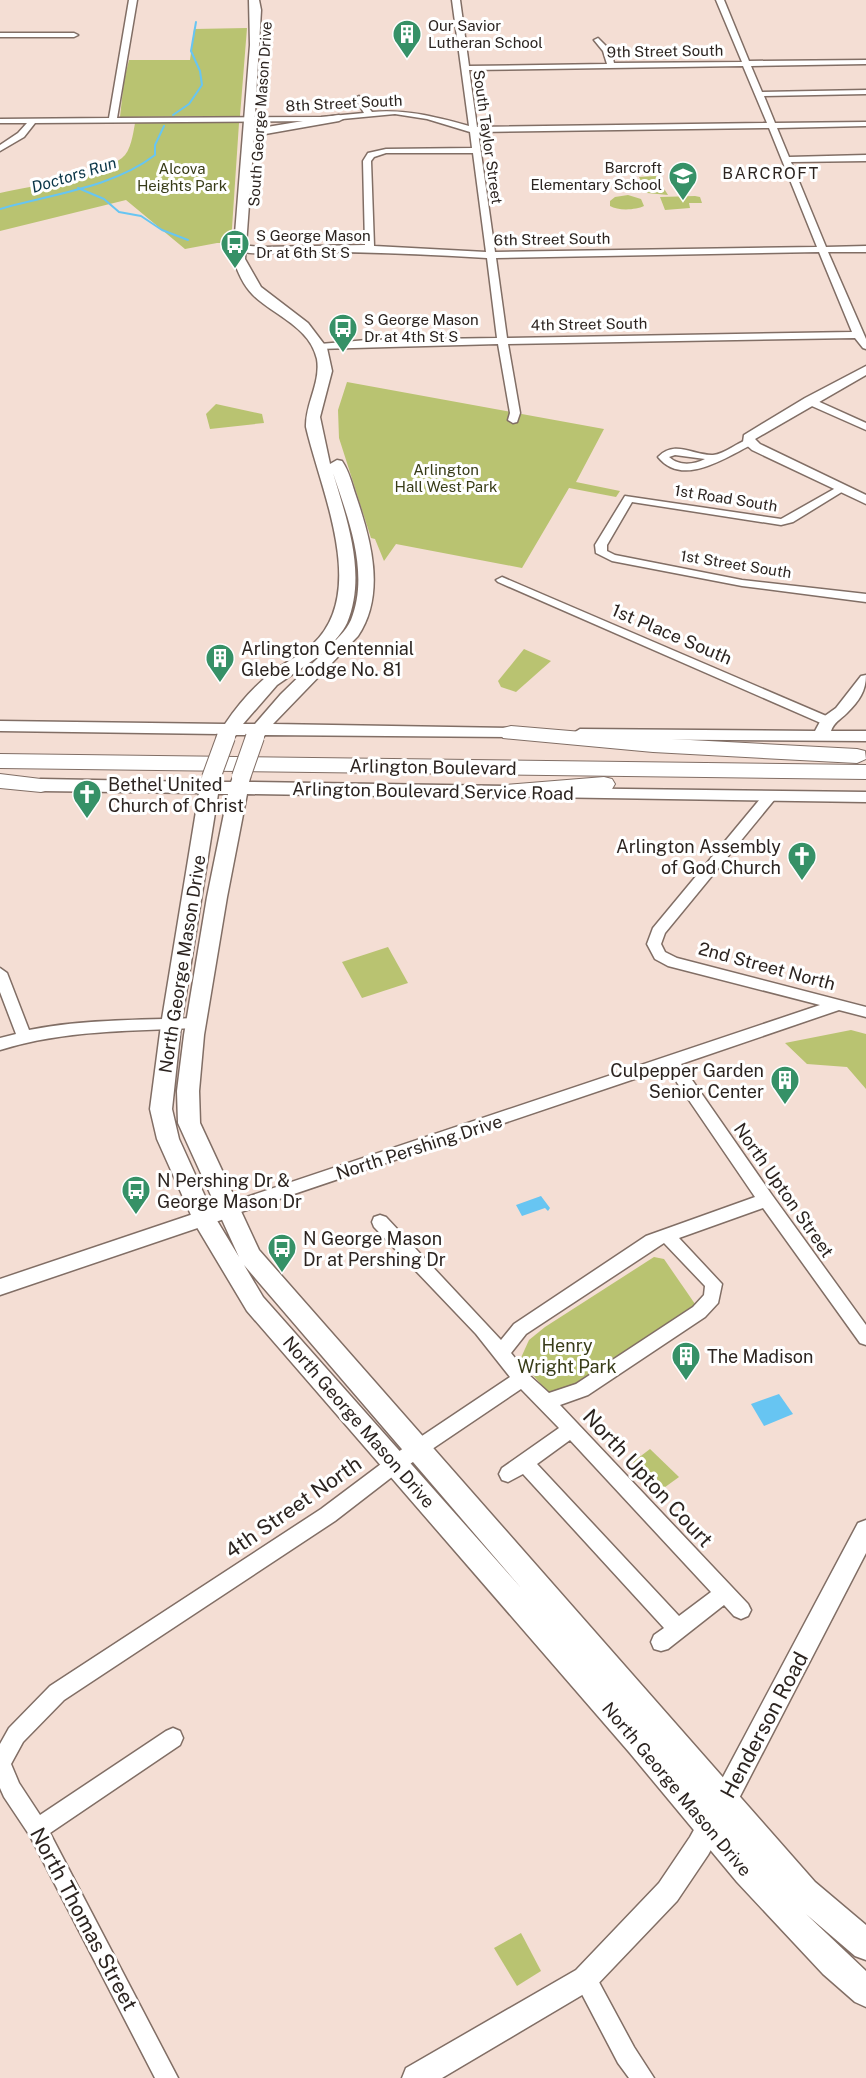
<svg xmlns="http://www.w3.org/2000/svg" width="866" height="2078" font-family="'Public Sans',sans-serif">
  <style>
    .green { fill: #b9c371 }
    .water { fill: #67c5f2 }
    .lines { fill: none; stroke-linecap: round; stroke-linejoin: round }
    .stream { stroke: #67c5f2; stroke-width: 2 }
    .minor-casing { stroke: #816e65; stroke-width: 3 }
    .tertiary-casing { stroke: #816e65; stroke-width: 3 }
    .secondary-casing { stroke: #816e65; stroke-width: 3 }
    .trunk-casing { stroke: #816e65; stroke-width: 2 }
    .minor { fill: #fff; fill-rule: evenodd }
    .tertiary { fill: #fff; fill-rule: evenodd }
    .secondary { fill: #fff; fill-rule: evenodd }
    .trunk { fill: #fff; fill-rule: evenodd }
    .secondary-bridge-casing { stroke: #816e65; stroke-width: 20; stroke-linecap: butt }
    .secondary-bridge { stroke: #fff; stroke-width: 18 }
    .labels { text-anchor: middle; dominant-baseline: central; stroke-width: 6; stroke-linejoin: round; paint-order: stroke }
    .far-poi-label { font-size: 15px; fill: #2c2420; stroke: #fff; text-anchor: start }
    .far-street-label { font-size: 15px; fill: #2c2420; stroke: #fff }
    .far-park-label { font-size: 15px; fill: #383c18; stroke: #fff }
    .far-neighbourhood-label { font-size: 16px; letter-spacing: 1.5px; fill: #2c2420; stroke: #fff }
    .far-water-label { font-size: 16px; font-style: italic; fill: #093547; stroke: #fff }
    .street-label { font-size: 18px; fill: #2c2420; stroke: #fff }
    .poi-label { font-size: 18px; fill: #2c2420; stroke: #fff; text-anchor: start }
    .park-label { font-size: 18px; fill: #383c18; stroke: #fff }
    .near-street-label { font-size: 21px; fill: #2c2420; stroke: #fff }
  </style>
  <rect width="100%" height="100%" fill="#f4ded4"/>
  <!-- green -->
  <g class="green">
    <polygon points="247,28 240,116 120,117 124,80 129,60 190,60 194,29"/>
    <path d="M135,123H239L231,243H217L185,249L126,200L0,231V193C35,185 94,179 122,158C131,151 133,134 135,123Z"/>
    <polygon points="656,176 668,195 647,193 639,177"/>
    <path d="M628,195L641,199L644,206C636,210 618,211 610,206V201L615,197Z"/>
    <polygon points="695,196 700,197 702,203 689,203 690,208 665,210 660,197"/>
    <polygon points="347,382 604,429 576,482 620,491 616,497 569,488 522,568 396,544 384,561 375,539 371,538 339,438 338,410"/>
    <polygon points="216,404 262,414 264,423 210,429 206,414"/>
    <polygon points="524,649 551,661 516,692 501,687 498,681"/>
    <polygon points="388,947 408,983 362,998 342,962"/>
    <polygon points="851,1030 866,1034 866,1089 847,1067 807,1064 785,1043"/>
    <polygon points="654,1257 664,1259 695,1304 693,1312 571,1396 551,1396 520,1360 529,1340 545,1327"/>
    <polygon points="650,1449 679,1477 661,1490 633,1462"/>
    <polygon points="521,1933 541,1971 517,1986 494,1948"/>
  </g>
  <!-- water -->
  <g class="water">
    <polygon points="541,1196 550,1208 548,1211 545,1208 522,1216 516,1205"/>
    <polygon points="779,1394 793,1414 764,1426 751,1404"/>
  </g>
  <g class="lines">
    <!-- stream -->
    <g class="stream">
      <polyline points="173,115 189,104 202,85 200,71 191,51 196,22"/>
      <polyline points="78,188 104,199 119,212 141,216 162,230 188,240"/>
      <path d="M0,209C51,194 112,188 155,155V145L164,126"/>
    </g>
    <!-- minor casing -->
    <g class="minor-casing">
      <g id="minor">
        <path d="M129,0H137L117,118L321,117L364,113L355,98L359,96L372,112C406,109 436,117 469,126L452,0H460L469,66L607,64L603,51L594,40L598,38L611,51L614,63L742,62L716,0H724L749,61L866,60V64L751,66L762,92L866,90V94L764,96L775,123L866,122V126L777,128L789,157L866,155V161L791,162L826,247L866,246V252H828L866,339V349L863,348L855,338L508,344L520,413L517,422L513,423L508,420L510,413L498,344L317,349V345L320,344L367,340L497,338L487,258C419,254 352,251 284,252C270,253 246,256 234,248L239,245L262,247L365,245L363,161L368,153L386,149L472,148L470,132L427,119L395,114L321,121L35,123L24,137L0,151V145L18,133L27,123H0V119L109,118ZM743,66L767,123L477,127L469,70ZM769,128L817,247L495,252L478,132ZM386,153H473L486,252L374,246L371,161L374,157ZM819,252L852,332L507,338L496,258Z"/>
        <polygon points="0,33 74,33 78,35 74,37 0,37"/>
        <polygon points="805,399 813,399 866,423 866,430 805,403"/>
        <path d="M749,439L754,442L753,444C726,457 683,488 658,457C675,439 694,456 713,455C725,454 738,442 749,439ZM675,455L705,459C693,465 679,466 669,457Z"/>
        <polygon points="841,485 846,488 845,490 793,522 781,525 632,502 607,545 607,551 615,555 742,580 866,594 866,602 742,586 612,561 596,553 595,545 625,496 781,519"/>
        <polygon points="502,577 831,718 833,721 831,724 823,724 498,582 496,580"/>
        <path d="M770,792L775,793L777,796L775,799L665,933L661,944L665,952L677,958L866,1007V1017L839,1010L681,1064L772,1195L866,1325V1345L860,1343L763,1208L679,1238L722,1284L718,1303L705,1317L588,1395L560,1405L748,1604L751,1610L748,1616L741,1619L734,1616L724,1605L668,1649L661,1651L654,1649L651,1642L654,1635L664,1628L523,1474L508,1482L502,1480L499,1474L502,1468L559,1428L521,1389L401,1470L335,1521L64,1700L23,1742L11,1764L19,1783L40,1815L166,1731L173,1728L180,1731L183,1738L180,1745L50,1833L178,2078H155L30,1836L4,1797L0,1788V1744L9,1728L50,1686L321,1509L389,1458L510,1377L476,1334L374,1227L372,1222L374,1217L380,1215L386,1217L501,1340L514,1324L646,1236L755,1197L667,1068L229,1216L223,1215L221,1210L223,1205L820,1005L668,966L655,959L647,944L653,928L765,793ZM664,1243L705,1286L704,1295L693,1307L576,1384L549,1393L528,1374L511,1353L526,1334ZM570,1440L711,1592L679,1616L537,1464Z"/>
        <path d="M0,968L7,973L29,1030C84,1019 140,1020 196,1018L201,1019L203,1023L201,1027L196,1028C130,1031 64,1030 0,1050V1038L16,1034L0,992Z"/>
        <polygon points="585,1968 593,1971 634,2047 654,2078 629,2078 618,2063 574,1979 577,1971"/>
      </g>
    </g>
    <!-- tertiary casing -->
    <g class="tertiary-casing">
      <g id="tertiary">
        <polygon points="866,366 866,375 755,439 760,444 866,495 866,504 752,450 743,442 744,435 805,398"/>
        <path d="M866,675C866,691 859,701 847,713C840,720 834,722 831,731H866V741L580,739L572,734L580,729L815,731L822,718L836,708L861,676Z"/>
        <polygon points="547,788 866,792 866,802 541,797 539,793 541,789"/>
        <polygon points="229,1202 236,1205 239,1210 236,1215 0,1295 0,1279"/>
        <polygon points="866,1520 866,1553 733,1810 708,1855 677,1901 594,1988 442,2078 402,2078 406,2068 576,1970 659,1883 690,1837 715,1792 858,1523"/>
      </g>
    </g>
    <!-- secondary casing -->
    <g class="secondary-casing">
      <g id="secondary">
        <path d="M249,0H259L261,10L254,131L267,127L339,115L345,118L339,121L254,136L245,259L261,287L308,323L327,348L332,371L320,417L330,464L337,460L342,461C349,471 352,484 356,496C371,540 386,594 358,636L273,724L511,728L517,729L520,733L517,737L265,735L261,741H249L246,737L248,735H236L232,741H220L217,737L219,734L0,731V721L225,724C239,703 255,685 275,670C287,661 302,655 313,644C369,592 320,489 306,427C305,404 321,383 317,359C310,327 275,316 253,295C243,285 238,272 233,259L250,45ZM333,473C348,518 370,573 351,620C346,631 336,640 327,649C334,641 343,632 347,623C367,574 347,521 333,473ZM322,654L281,694L255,724H243L277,685Z"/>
        <path d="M241,771L247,773L250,777L249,782L506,786L513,788L515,792L513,796L506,798L247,794L227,897L204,1035L199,1091L200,1123L259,1250L815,1882L866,1925V1960L855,1956L806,1914L866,1971V2007L855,2002L823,1974L737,1882L629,1752L247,1311L195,1224L157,1139L150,1109L161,1025L199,793L41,791L35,789L32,785L35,781L41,779L201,782L205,774H217L220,782H231L235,773ZM218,794H228L207,897L184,1035L177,1091L178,1123L239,1257L213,1214L179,1139L172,1109L181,1025ZM244,1265L522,1589L263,1297Z"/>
      </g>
    </g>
    <!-- trunk casing -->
    <g class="trunk-casing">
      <g id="trunk">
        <polygon points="511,726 653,738 857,749 865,751 866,759 857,763 653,752 503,738 500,733 503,728"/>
        <polygon points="0,754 866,765 866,779 0,768"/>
        <polygon points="0,774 49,780 52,785 49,790 41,792 0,788"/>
        <polygon points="604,777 612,779 615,784 612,789 506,799 498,797 495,792 498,787 506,785"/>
      </g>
    </g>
    <!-- minor -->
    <use href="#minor" class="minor"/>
    <!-- tertiary -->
    <use href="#tertiary" class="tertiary"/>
    <!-- secondary -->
    <use href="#secondary" class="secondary"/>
    <!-- trunk -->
    <use href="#trunk" class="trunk"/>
    <!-- secondary-bridge casing -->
    <g class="secondary-bridge-casing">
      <g id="secondary-bridge">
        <polyline points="241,777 255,737"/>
        <polyline points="211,778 226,737"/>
      </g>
    </g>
    <!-- secondary-bridge -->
    <use href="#secondary-bridge" class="secondary-bridge"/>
  </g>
  <!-- icons -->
  <defs>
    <g id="building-pin" transform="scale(1.5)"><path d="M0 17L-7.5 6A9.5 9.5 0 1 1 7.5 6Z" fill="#369167" stroke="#fff"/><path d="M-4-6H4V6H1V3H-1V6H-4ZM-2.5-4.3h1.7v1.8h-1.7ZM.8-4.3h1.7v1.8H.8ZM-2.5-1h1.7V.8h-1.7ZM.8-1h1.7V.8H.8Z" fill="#fff"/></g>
    <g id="school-pin" transform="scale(1.5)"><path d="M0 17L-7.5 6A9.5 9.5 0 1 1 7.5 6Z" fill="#369167" stroke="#fff"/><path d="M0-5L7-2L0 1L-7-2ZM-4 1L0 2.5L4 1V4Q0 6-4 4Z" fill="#fff"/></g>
    <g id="bus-pin" transform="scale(1.5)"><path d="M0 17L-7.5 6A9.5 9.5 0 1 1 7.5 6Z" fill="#369167" stroke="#fff"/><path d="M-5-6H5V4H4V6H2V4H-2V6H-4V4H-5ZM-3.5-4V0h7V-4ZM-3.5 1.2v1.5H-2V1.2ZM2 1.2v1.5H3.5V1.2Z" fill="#fff"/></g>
    <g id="church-pin" transform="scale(1.5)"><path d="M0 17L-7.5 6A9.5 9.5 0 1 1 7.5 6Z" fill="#369167" stroke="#fff"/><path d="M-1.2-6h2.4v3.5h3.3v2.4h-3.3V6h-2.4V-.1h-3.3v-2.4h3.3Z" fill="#fff"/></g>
  </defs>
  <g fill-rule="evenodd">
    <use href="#building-pin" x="407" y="34"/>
    <use href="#school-pin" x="683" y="176"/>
    <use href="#bus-pin" x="235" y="244"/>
    <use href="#bus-pin" x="343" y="328"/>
    <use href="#building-pin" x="220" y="658"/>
    <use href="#church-pin" x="87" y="794"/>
    <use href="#church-pin" x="802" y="856"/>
    <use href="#building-pin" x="785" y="1080"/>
    <use href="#bus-pin" x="136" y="1190"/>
    <use href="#bus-pin" x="282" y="1248"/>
    <use href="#building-pin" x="686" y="1356"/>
  </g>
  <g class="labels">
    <!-- far-poi labels -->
    <g class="far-poi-label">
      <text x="428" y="25">Our Savior<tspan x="428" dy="17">Lutheran School</tspan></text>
      <text x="662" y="167" text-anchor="end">Barcroft<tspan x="662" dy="17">Elementary School</tspan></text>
      <text x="256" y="235">S George Mason<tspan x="256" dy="17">Dr at 6th St S</tspan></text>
      <text x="364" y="319">S George Mason<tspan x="364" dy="17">Dr at 4th St S</tspan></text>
    </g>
    <!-- far-street labels -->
    <g class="far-street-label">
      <text transform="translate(665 51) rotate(-1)">9th Street South</text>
      <text transform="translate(344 103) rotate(-3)">8th Street South</text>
      <text transform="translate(260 114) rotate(-86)">South George Mason Drive</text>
      <text transform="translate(488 137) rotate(82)">South Taylor Street</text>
      <text transform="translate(552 239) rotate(-1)">6th Street South</text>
      <text transform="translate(589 324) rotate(-1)">4th Street South</text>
      <text transform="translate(726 498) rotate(9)">1st Road South</text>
      <text transform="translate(736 564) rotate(9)">1st Street South</text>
    </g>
    <!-- far-park labels -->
    <g class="far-park-label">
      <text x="182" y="168">Alcova<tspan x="182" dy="17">Heights Park</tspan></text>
      <text x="446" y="469">Arlington<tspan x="446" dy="17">Hall West Park</tspan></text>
    </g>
    <!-- far-neighbourhood labels -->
    <g class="far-neighbourhood-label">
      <text x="771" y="173">BARCROFT</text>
    </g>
    <!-- far-water labels -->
    <g class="far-water-label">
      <text transform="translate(74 175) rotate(-17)">Doctors Run</text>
    </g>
    <!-- street labels -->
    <g class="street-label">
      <text transform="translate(672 634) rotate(23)">1st Place South</text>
      <text transform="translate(433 767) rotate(1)">Arlington Boulevard</text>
      <text transform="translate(433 791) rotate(1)">Arlington Boulevard Service Road</text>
      <text transform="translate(182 964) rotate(-81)">North George Mason Drive</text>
      <text transform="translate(767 966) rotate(15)">2nd Street North</text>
      <text transform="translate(419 1147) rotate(-18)">North Pershing Drive</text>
      <text transform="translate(784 1190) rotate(55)">North Upton Street</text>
      <text transform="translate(359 1422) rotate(49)">North George Mason Drive</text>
      <text transform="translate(677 1789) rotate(50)">North George Mason Drive</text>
    </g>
    <!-- poi labels -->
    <g class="poi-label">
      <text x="241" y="648">Arlington Centennial<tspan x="241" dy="21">Glebe Lodge No. 81</tspan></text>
      <text x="108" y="784">Bethel United<tspan x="108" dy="21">Church of Christ</tspan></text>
      <text x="781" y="846" text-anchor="end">Arlington Assembly<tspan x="781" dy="21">of God Church</tspan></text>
      <text x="764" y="1070" text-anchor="end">Culpepper Garden<tspan x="764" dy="21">Senior Center</tspan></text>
      <text x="157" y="1180">N Pershing Dr &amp;<tspan x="157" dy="21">George Mason Dr</tspan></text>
      <text x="303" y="1238">N George Mason<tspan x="303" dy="21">Dr at Pershing Dr</tspan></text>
      <text x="707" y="1356">The Madison</text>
    </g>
    <!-- park labels -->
    <g class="park-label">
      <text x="567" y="1345">Henry<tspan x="567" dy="21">Wright Park</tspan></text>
    </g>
    <!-- near-street labels -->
    <g class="near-street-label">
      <text transform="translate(648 1478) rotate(47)">North Upton Court</text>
      <text transform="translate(293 1507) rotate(-35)">4th Street North</text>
      <text transform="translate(764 1725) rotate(-62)">Henderson Road</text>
      <text transform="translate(84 1919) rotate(62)">North Thomas Street</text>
    </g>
  </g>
</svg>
